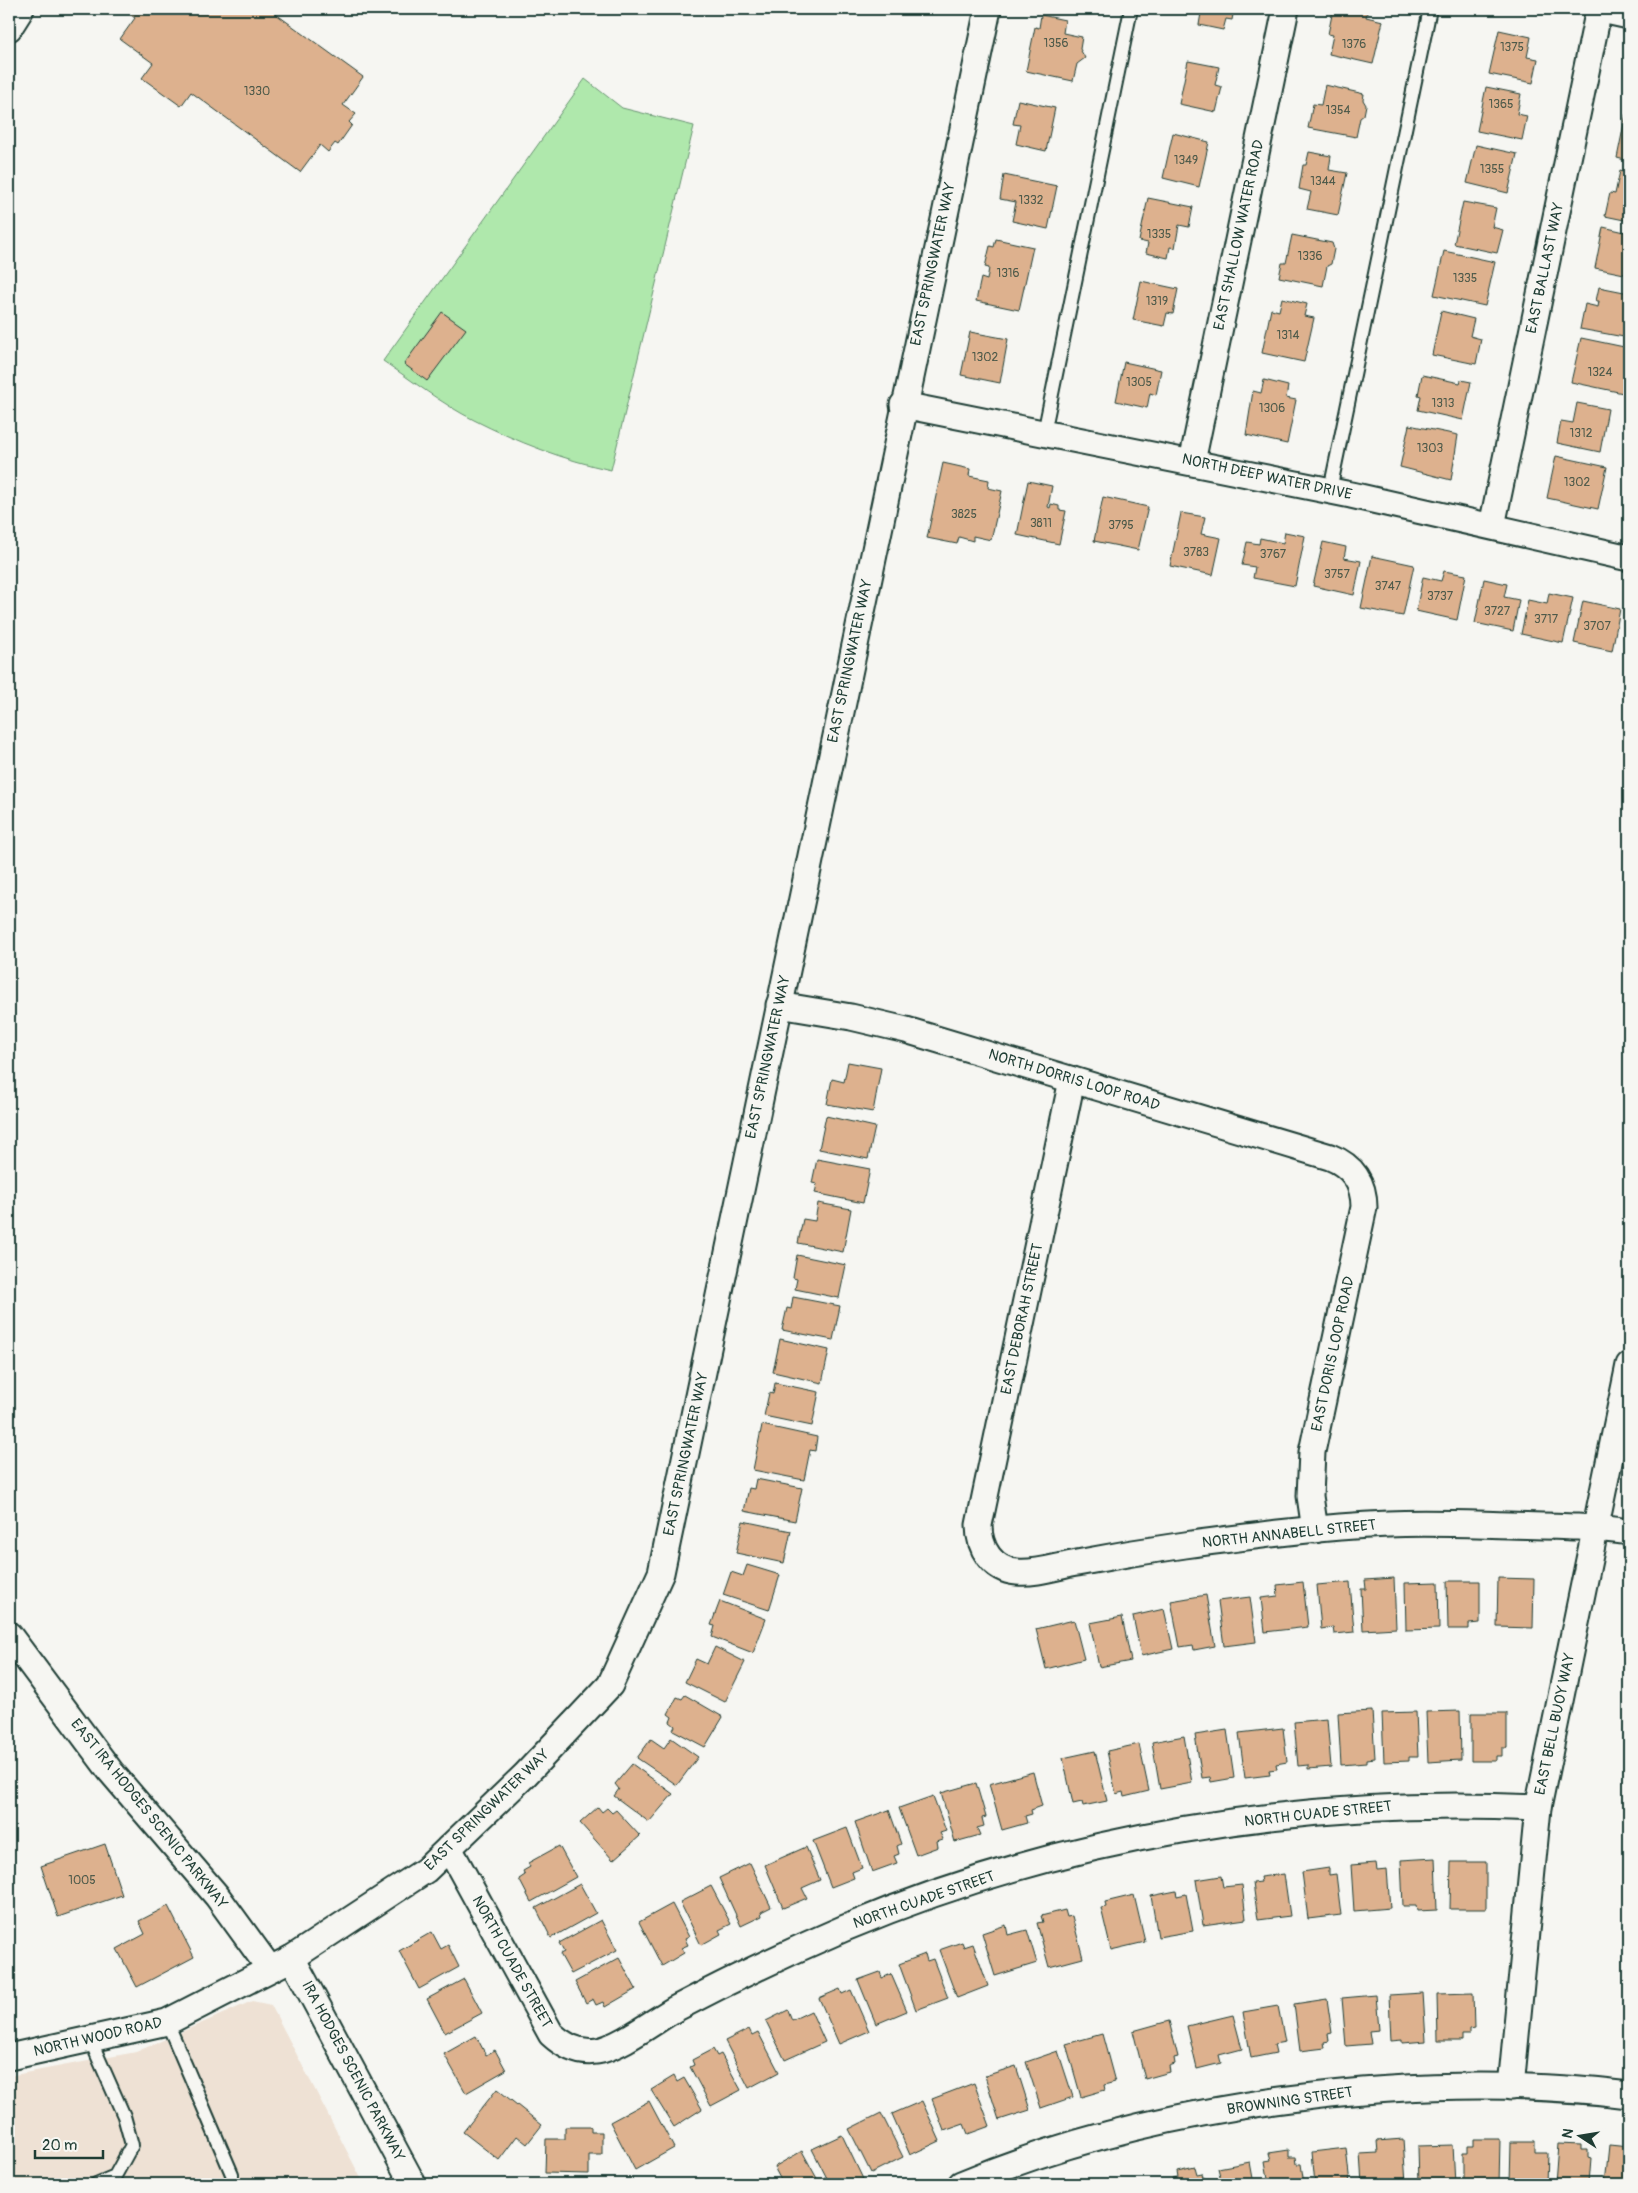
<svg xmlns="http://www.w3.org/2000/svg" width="1638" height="2193" font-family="Pangolin,sans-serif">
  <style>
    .built { fill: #eee1d4 }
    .green { fill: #afe8ac; stroke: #679270 }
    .building { fill: #ddb18e; stroke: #1f3d34 }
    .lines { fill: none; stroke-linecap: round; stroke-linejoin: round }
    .service-casing { stroke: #1f3d34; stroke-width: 16 }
    .minor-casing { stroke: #1f3d34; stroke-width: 29 }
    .service { stroke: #f6f6f2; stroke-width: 12 }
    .minor { stroke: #f6f6f2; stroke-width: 25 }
    .labels { text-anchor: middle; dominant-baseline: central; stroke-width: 4; stroke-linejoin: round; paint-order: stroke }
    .number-label { font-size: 12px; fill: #4e5a4a }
    .street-label { font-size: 15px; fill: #1f3d34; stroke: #f6f6f2 }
  </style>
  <rect width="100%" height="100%" fill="#f6f6f2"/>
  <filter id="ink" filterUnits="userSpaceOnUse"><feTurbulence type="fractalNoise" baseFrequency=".02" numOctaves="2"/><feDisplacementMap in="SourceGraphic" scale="10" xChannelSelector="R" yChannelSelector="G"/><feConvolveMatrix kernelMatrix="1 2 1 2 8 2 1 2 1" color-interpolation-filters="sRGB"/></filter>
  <g filter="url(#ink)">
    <!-- built -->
    <polygon class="built" points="252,2001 271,2005 364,2184 9,2184 9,2076 136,2052"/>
    <!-- green -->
    <path class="green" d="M585,79L622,108L694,126L611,470C564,460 517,442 474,420C442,404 413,381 383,361Z"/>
    <!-- building -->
    <g class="building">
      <polygon points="123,9 269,9 363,77 343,105 356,114 349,122 352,125 338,145 335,143 328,152 320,145 300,172 191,92 181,106 142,78 153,63 120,39 135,18"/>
      <polygon points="1193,9 1234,9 1232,20 1226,19 1223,30 1199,25 1201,13 1193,12"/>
      <polygon points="1339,9 1368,9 1366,17 1383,21 1373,64 1329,54 1333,35 1328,34 1333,10 1339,12"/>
      <polygon points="1041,15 1065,20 1063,33 1082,37 1080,49 1085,58 1077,64 1073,81 1026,71 1035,27 1039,28"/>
      <polygon points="1499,30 1531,37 1527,57 1538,59 1533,83 1489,74"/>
      <polygon points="1188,61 1219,67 1215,85 1222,87 1216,112 1179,104"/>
      <polygon points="1325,85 1364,94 1363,100 1366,105 1364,115 1360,118 1356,137 1308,128 1313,104 1321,105"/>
      <polygon points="1486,87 1521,94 1517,114 1527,116 1522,140 1477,131"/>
      <polygon points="1018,100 1055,108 1046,151 1016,144 1020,125 1013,124"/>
      <polygon points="1626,114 1629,114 1629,161 1617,158"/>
      <polygon points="1173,133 1209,142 1199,187 1163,178"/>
      <polygon points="1476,145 1517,154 1508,193 1467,183"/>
      <polygon points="1309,152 1331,156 1329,170 1347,173 1338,215 1307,209 1311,192 1299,189 1303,165 1306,165"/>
      <polygon points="1620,171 1629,174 1629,221 1605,216 1610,193 1615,194"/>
      <polygon points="1004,175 1057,186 1048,229 1012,221 1016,202 1000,199"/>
      <polygon points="1148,198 1193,207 1189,227 1179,225 1175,248 1170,247 1168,258 1146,253 1148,243 1139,241"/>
      <polygon points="1463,202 1496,208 1492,227 1503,230 1497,253 1454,244"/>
      <polygon points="1603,227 1629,233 1629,275 1595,268"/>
      <polygon points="1292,235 1332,243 1334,249 1331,264 1327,266 1323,286 1279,277 1282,263 1286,263"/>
      <polygon points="996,239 1033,247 1019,310 976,301 981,278 987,280 989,268 985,267 990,246 994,247"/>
      <polygon points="1444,251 1495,262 1485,306 1434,295"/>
      <polygon points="1141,281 1178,289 1173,314 1167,313 1164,326 1133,320"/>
      <polygon points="1599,287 1629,293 1629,308 1624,337 1580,329 1585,304 1598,307 1599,301 1596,301"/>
      <polygon points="1282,298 1307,304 1304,316 1314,318 1304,362 1262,353 1271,309 1279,311"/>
      <polygon points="1441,311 1474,319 1470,336 1481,339 1476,364 1432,355"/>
      <polygon points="442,312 466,329 427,381 404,364"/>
      <polygon points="970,332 1008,339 1000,383 961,375"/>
      <polygon points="1581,338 1629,348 1627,362 1629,363 1623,393 1571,382"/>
      <polygon points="1124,362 1161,370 1156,395 1150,393 1147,408 1116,401"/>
      <polygon points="1422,375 1460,383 1461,380 1471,382 1463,420 1418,410 1421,396 1418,395"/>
      <polygon points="1264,380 1288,386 1286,398 1296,400 1287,444 1246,435 1253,391 1261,393"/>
      <polygon points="1577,403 1608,409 1600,452 1557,443 1561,421 1573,423"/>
      <polygon points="1409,425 1458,435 1451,480 1400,467"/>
      <polygon points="1556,456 1607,467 1598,509 1547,498"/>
      <polygon points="943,463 970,469 969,476 989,480 988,488 1002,491 991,540 973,536 973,541 959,537 957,544 927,538"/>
      <polygon points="1028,481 1052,486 1048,507 1050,508 1051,504 1059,506 1059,510 1066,511 1059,544 1017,535"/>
      <polygon points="1103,497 1148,507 1138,550 1094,541"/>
      <polygon points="1181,513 1205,517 1201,534 1221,538 1213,575 1170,566"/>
      <polygon points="1285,532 1305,536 1295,586 1253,578 1255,567 1242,565 1247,542 1259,544 1260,538 1283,543"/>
      <polygon points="1323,542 1346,547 1344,558 1361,561 1354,595 1313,586"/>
      <polygon points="1372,556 1414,565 1403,616 1361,608"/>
      <polygon points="1444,571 1466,575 1457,620 1416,611 1423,577 1441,581"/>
      <polygon points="1484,579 1507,584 1504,597 1519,600 1513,631 1475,623"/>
      <polygon points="1549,593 1573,598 1563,643 1521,634 1528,600 1547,604"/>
      <polygon points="1583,601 1620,609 1612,651 1574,643"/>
      <polygon points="848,1062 881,1068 873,1112 827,1104 832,1079 844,1082"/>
      <polygon points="826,1116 875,1127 868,1159 819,1149"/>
      <polygon points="817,1159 870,1169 863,1203 815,1193 817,1184 812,1183"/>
      <polygon points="818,1203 851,1209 843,1252 798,1243 803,1219 815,1221"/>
      <polygon points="797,1255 846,1265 839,1298 795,1289 797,1279 793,1278"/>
      <polygon points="793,1297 840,1306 833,1340 782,1330 787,1308 791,1309"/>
      <polygon points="780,1339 829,1350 822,1383 773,1372"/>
      <polygon points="775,1383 819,1392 812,1426 764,1416 769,1393 773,1394"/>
      <polygon points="762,1425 817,1437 815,1451 810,1450 804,1480 753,1470"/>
      <polygon points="756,1479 802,1488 795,1521 744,1511 749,1488 754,1489"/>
      <polygon points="743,1521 791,1531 784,1563 736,1553"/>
      <polygon points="747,1565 780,1575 769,1610 723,1595 731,1572 743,1576"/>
      <polygon points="1394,1578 1396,1628 1363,1630 1361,1589 1366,1589 1365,1580"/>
      <polygon points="1498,1578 1534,1579 1533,1628 1497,1627"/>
      <polygon points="1447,1581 1480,1581 1480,1623 1469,1624 1469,1629 1448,1629"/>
      <polygon points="1303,1582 1308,1627 1265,1632 1261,1598 1278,1596 1277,1585"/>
      <polygon points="1350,1582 1354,1632 1334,1634 1333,1627 1321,1629 1317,1585"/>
      <polygon points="1438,1582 1439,1629 1406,1630 1405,1583"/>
      <polygon points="1206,1595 1215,1646 1194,1650 1193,1645 1180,1647 1171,1601"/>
      <polygon points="1250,1597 1256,1642 1224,1646 1218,1601"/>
      <polygon points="720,1601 766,1619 753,1653 712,1637 715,1626 711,1625"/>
      <polygon points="1164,1609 1173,1649 1141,1656 1133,1616"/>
      <polygon points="1122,1617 1131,1661 1099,1667 1090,1623"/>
      <polygon points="1074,1620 1084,1659 1046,1669 1036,1629"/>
      <polygon points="715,1647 745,1662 725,1702 685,1682 696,1659 707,1664"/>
      <polygon points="685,1695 723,1717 705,1747 673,1730 675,1726 670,1722 672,1717 668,1714 677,1697 682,1699"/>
      <polygon points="1372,1711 1375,1758 1366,1759 1366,1763 1341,1765 1338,1713"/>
      <polygon points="1460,1711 1461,1760 1428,1762 1426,1712"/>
      <polygon points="1416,1712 1418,1757 1409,1757 1409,1761 1384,1762 1382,1713"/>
      <polygon points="1471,1713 1507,1713 1507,1748 1502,1748 1502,1756 1496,1756 1496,1761 1471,1761"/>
      <polygon points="1327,1719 1331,1767 1308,1769 1308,1765 1298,1766 1294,1722"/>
      <polygon points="1283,1728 1287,1762 1276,1764 1277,1769 1269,1770 1270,1775 1245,1778 1239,1733"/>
      <polygon points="1227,1730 1234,1778 1211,1782 1210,1777 1202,1778 1195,1735"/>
      <polygon points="1184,1736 1192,1783 1160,1789 1152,1742"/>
      <polygon points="671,1738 698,1757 677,1785 637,1758 651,1739 664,1748"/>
      <polygon points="1139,1744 1149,1791 1124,1797 1123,1792 1116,1794 1107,1751"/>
      <polygon points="1095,1751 1107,1801 1083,1806 1082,1802 1073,1804 1063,1758"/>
      <polygon points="632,1764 673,1794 649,1822 614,1796 619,1789 615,1784"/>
      <polygon points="1033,1772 1042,1806 1031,1810 1032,1814 1025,1816 1027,1823 1002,1830 989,1784"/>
      <polygon points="976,1783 986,1817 982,1818 984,1826 977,1828 980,1835 955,1842 941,1793"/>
      <polygon points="933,1796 946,1831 940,1833 943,1839 937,1841 938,1847 916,1855 899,1808"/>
      <polygon points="598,1807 602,1812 607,1808 612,1813 616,1810 640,1836 613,1860 580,1823"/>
      <polygon points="889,1810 901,1844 897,1846 899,1854 894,1856 897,1863 872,1872 855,1822"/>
      <polygon points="847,1828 862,1868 852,1872 854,1878 831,1887 813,1841"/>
      <polygon points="105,1844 122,1895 58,1917 41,1866"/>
      <polygon points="559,1846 576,1877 531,1902 519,1879 525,1875 523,1871 530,1867 528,1863"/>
      <polygon points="806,1847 820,1880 802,1888 807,1898 783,1908 765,1865"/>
      <polygon points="1435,1858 1437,1910 1417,1911 1416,1906 1403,1906 1401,1860"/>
      <polygon points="1451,1862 1486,1862 1486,1909 1450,1909"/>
      <polygon points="750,1863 771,1907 761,1912 762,1916 741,1926 719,1878"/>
      <polygon points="1376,1863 1377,1870 1387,1869 1390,1908 1354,1911 1351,1865"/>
      <polygon points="1329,1868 1329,1875 1336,1874 1341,1915 1308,1919 1302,1872"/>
      <polygon points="1284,1874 1290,1916 1258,1920 1253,1883 1261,1882 1260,1877"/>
      <polygon points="1221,1876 1223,1887 1242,1885 1246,1919 1203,1925 1196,1880"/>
      <polygon points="580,1884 596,1913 551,1938 536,1908"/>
      <polygon points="711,1886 731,1924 719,1930 721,1934 701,1945 680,1902"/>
      <polygon points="1176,1891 1177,1896 1186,1894 1193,1931 1158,1937 1151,1896"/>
      <polygon points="1134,1895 1145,1942 1111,1950 1101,1908 1106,1907 1105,1902"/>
      <polygon points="672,1904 689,1937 685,1939 688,1945 681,1948 684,1953 662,1966 639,1922"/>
      <polygon points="168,1906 194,1957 137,1987 117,1949 145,1934 139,1921"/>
      <polygon points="1065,1910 1067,1917 1072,1916 1083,1958 1049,1967 1037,1923 1043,1922 1041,1916"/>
      <polygon points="601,1920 617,1950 571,1974 560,1954 564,1952 559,1943"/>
      <polygon points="1006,1925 1008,1935 1027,1930 1037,1963 995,1976 982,1933"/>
      <polygon points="432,1932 441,1949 448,1945 459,1967 419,1989 399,1951"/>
      <polygon points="962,1942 964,1947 973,1944 988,1986 957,1998 939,1950"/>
      <polygon points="925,1954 927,1961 933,1959 948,1998 916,2010 899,1964"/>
      <polygon points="619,1958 636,1989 605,2007 603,2002 596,2005 593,1999 586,2003 575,1982"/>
      <polygon points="880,1972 882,1978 891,1974 907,2011 876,2024 858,1980"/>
      <polygon points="464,1979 482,2013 445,2033 427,1999"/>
      <polygon points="840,1989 842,1994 851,1990 869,2031 839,2044 819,1998"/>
      <polygon points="1423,1993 1426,2041 1402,2043 1402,2040 1391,2041 1389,1995"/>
      <polygon points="1473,1993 1474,2028 1469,2029 1469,2035 1462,2035 1462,2041 1438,2041 1437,1994"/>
      <polygon points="1376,1995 1379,2030 1369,2031 1371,2044 1346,2046 1342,1998"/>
      <polygon points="1327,1999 1332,2033 1328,2034 1329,2041 1324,2042 1325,2048 1300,2051 1294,2004"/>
      <polygon points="1278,2006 1285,2042 1274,2044 1276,2053 1251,2058 1243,2012"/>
      <polygon points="788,2010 792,2020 811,2011 825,2042 785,2060 766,2021"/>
      <polygon points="1233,2015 1242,2049 1219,2055 1221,2063 1197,2069 1187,2026"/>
      <polygon points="1169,2021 1178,2057 1174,2058 1175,2064 1169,2066 1170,2072 1145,2079 1133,2031"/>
      <polygon points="749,2029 752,2035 758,2032 779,2072 749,2088 725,2041"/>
      <polygon points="1102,2034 1115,2082 1104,2085 1105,2090 1081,2097 1066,2044"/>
      <polygon points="476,2036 486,2055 495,2050 506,2070 466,2093 444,2054"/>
      <polygon points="713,2049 717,2056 721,2054 741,2090 711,2106 690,2067 694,2065 692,2060"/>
      <polygon points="1058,2051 1073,2097 1041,2108 1026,2062"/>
      <polygon points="1016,2066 1030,2110 999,2120 985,2076"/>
      <polygon points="674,2076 677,2082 684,2078 702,2109 674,2127 651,2090"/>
      <polygon points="974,2083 990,2126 968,2134 964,2124 944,2131 932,2099"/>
      <polygon points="497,2089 542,2125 527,2144 517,2136 499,2160 463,2132"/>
      <polygon points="649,2101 674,2148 635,2170 610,2122"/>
      <polygon points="922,2101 940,2141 910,2155 892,2114"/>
      <polygon points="881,2113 903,2157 871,2173 849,2129"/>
      <polygon points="565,2127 591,2127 591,2132 602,2132 602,2155 589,2155 589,2174 545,2173 546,2139 565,2139"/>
      <polygon points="842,2135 863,2179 852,2184 830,2184 812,2149"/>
      <polygon points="1403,2139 1406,2184 1362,2184 1360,2154 1378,2153 1377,2141"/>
      <polygon points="1474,2139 1500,2139 1499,2184 1463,2184 1463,2153 1468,2153 1468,2146 1474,2146"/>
      <polygon points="1511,2142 1535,2142 1535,2153 1547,2153 1546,2184 1510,2184"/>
      <polygon points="1558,2144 1582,2145 1582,2150 1588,2150 1588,2158 1591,2159 1589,2184 1555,2184"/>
      <polygon points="1453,2145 1455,2184 1419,2184 1418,2146"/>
      <polygon points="1609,2145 1629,2147 1629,2184 1605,2184"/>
      <polygon points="1346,2148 1350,2184 1315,2184 1312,2152"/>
      <polygon points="1289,2150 1289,2157 1296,2157 1297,2164 1301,2164 1304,2184 1269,2184 1265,2161 1271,2160 1269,2153"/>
      <polygon points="802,2151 820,2184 783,2184 774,2167"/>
      <polygon points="1250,2162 1254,2184 1222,2184 1218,2168"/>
      <polygon points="1195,2167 1197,2174 1202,2173 1204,2181 1210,2179 1211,2184 1174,2184 1172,2178 1178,2177 1177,2171"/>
      <polygon points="768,2178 771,2184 755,2184"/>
    </g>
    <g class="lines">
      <!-- service casing -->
      <g class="service-casing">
        <g id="service">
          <polyline points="1044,433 1131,9"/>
          <polyline points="1330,490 1430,9"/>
          <polyline points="167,2022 232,2174"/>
          <polyline points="90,2039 124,2116 132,2145 115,2176 96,2184"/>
        </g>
      </g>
      <!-- minor casing -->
      <g class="minor-casing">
        <g id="minor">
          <polyline points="1597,9 1629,16"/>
          <polyline points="9,28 21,9"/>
          <polyline points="903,405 1351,495 1629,558"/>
          <polyline points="1192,462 1286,9"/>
          <polyline points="1492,526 1599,9"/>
          <path d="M779,1005L851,1017L906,1030L1330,1157C1353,1166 1364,1183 1364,1207L1312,1452L1310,1496L1315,1530"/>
          <path d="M1072,1080L979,1525C979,1548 992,1570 1017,1572C1036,1574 1058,1566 1077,1563C1113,1556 1149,1550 1185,1545C1252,1536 1320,1527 1388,1524C1428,1522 1469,1524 1509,1525C1549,1526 1589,1526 1629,1532"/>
          <polyline points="9,1635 111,1772 217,1896 270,1969"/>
          <path d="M449,1848L551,2034C564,2046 579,2054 597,2051C620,2047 654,2021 675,2009C730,1980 787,1953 845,1928C1060,1837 1304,1796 1538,1808"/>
          <polyline points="292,1958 413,2184"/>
          <polyline points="9,2057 167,2022 292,1958 426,1870 525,1775 610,1685 661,1573 988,9"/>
          <polyline points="1511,2087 1538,1808 1629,1365"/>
          <path d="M961,2184C1156,2102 1419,2069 1629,2095"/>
        </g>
      </g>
      <!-- service -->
      <use href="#service" class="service"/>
      <!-- minor -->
      <use href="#minor" class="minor"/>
    </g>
  </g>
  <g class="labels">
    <!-- number labels -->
    <g class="number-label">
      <text x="1056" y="43">1356</text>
      <text x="1354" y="44">1376</text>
      <text x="1512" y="47">1375</text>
      <text x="257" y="91">1330</text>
      <text x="1501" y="104">1365</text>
      <text x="1338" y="110">1354</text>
      <text x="1186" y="160">1349</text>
      <text x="1492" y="169">1355</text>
      <text x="1323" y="181">1344</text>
      <text x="1031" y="200">1332</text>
      <text x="1159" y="234">1335</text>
      <text x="1310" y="256">1336</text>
      <text x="1008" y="273">1316</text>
      <text x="1465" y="278">1335</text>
      <text x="1157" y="301">1319</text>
      <text x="1288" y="335">1314</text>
      <text x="985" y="357">1302</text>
      <text x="1600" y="372">1324</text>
      <text x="1139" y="382">1305</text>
      <text x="1443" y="403">1313</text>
      <text x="1272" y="408">1306</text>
      <text x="1581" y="433">1312</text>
      <text x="1430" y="448">1303</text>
      <text x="1577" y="482">1302</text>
      <text x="964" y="514">3825</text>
      <text x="1041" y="523">3811</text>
      <text x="1121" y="525">3795</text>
      <text x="1196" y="552">3783</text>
      <text x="1273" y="554">3767</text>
      <text x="1337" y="574">3757</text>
      <text x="1388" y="586">3747</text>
      <text x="1440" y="596">3737</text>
      <text x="1497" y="611">3727</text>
      <text x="1546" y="619">3717</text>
      <text x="1597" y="626">3707</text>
      <text x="82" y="1880">1005</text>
    </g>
    <!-- street labels -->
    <g class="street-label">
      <text transform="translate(1239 235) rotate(-78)">EAST SHALLOW WATER ROAD</text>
      <text transform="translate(933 264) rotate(-78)">EAST SPRINGWATER WAY</text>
      <text transform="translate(1545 268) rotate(-78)">EAST BALLAST WAY</text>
      <text transform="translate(1267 477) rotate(12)">NORTH DEEP WATER DRIVE</text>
      <text transform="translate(850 661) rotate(-78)">EAST SPRINGWATER WAY</text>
      <text transform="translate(768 1057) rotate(-78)">EAST SPRINGWATER WAY</text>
      <text transform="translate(1074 1080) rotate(17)">NORTH DORRIS LOOP ROAD</text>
      <text transform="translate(1022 1319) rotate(-78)">EAST DEBORAH STREET</text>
      <text transform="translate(1333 1354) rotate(-78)">EAST DORIS LOOP ROAD</text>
      <text transform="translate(686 1454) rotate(-78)">EAST SPRINGWATER WAY</text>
      <text transform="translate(1289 1534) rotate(-6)">NORTH ANNABELL STREET</text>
      <text transform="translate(1555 1724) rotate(-78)">EAST BELL BUOY WAY</text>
      <text transform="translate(487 1810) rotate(-44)">EAST SPRINGWATER WAY</text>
      <text transform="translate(149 1814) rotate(51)">EAST IRA HODGES SCENIC PARKWAY</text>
      <text transform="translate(1318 1814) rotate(-6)">NORTH CUADE STREET</text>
      <text transform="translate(924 1900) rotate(-19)">NORTH CUADE STREET</text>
      <text transform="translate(512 1962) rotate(61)">NORTH CUADE STREET</text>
      <text transform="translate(98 2037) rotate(-13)">NORTH WOOD ROAD</text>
      <text transform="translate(353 2071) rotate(62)">IRA HODGES SCENIC PARKWAY</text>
      <text transform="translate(1290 2101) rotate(-8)">BROWNING STREET</text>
    </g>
  </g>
  <!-- margin -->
  <rect width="1638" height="2193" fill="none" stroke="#f6f6f2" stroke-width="30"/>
  <rect x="15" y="15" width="1608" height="2163" fill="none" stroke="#1f3d34" stroke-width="2" filter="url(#ink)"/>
  <!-- north arrow -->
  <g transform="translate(1580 2136) rotate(282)" stroke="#f6f6f2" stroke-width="4" paint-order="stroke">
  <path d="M0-4L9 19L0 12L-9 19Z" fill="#1f3d34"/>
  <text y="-8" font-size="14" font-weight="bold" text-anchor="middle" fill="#1f3d34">N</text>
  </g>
  <!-- scale -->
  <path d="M35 2150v8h68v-8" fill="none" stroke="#1f3d34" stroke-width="2.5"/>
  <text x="42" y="2150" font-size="15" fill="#1f3d34" stroke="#f6f6f2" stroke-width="4" paint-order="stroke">20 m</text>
</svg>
